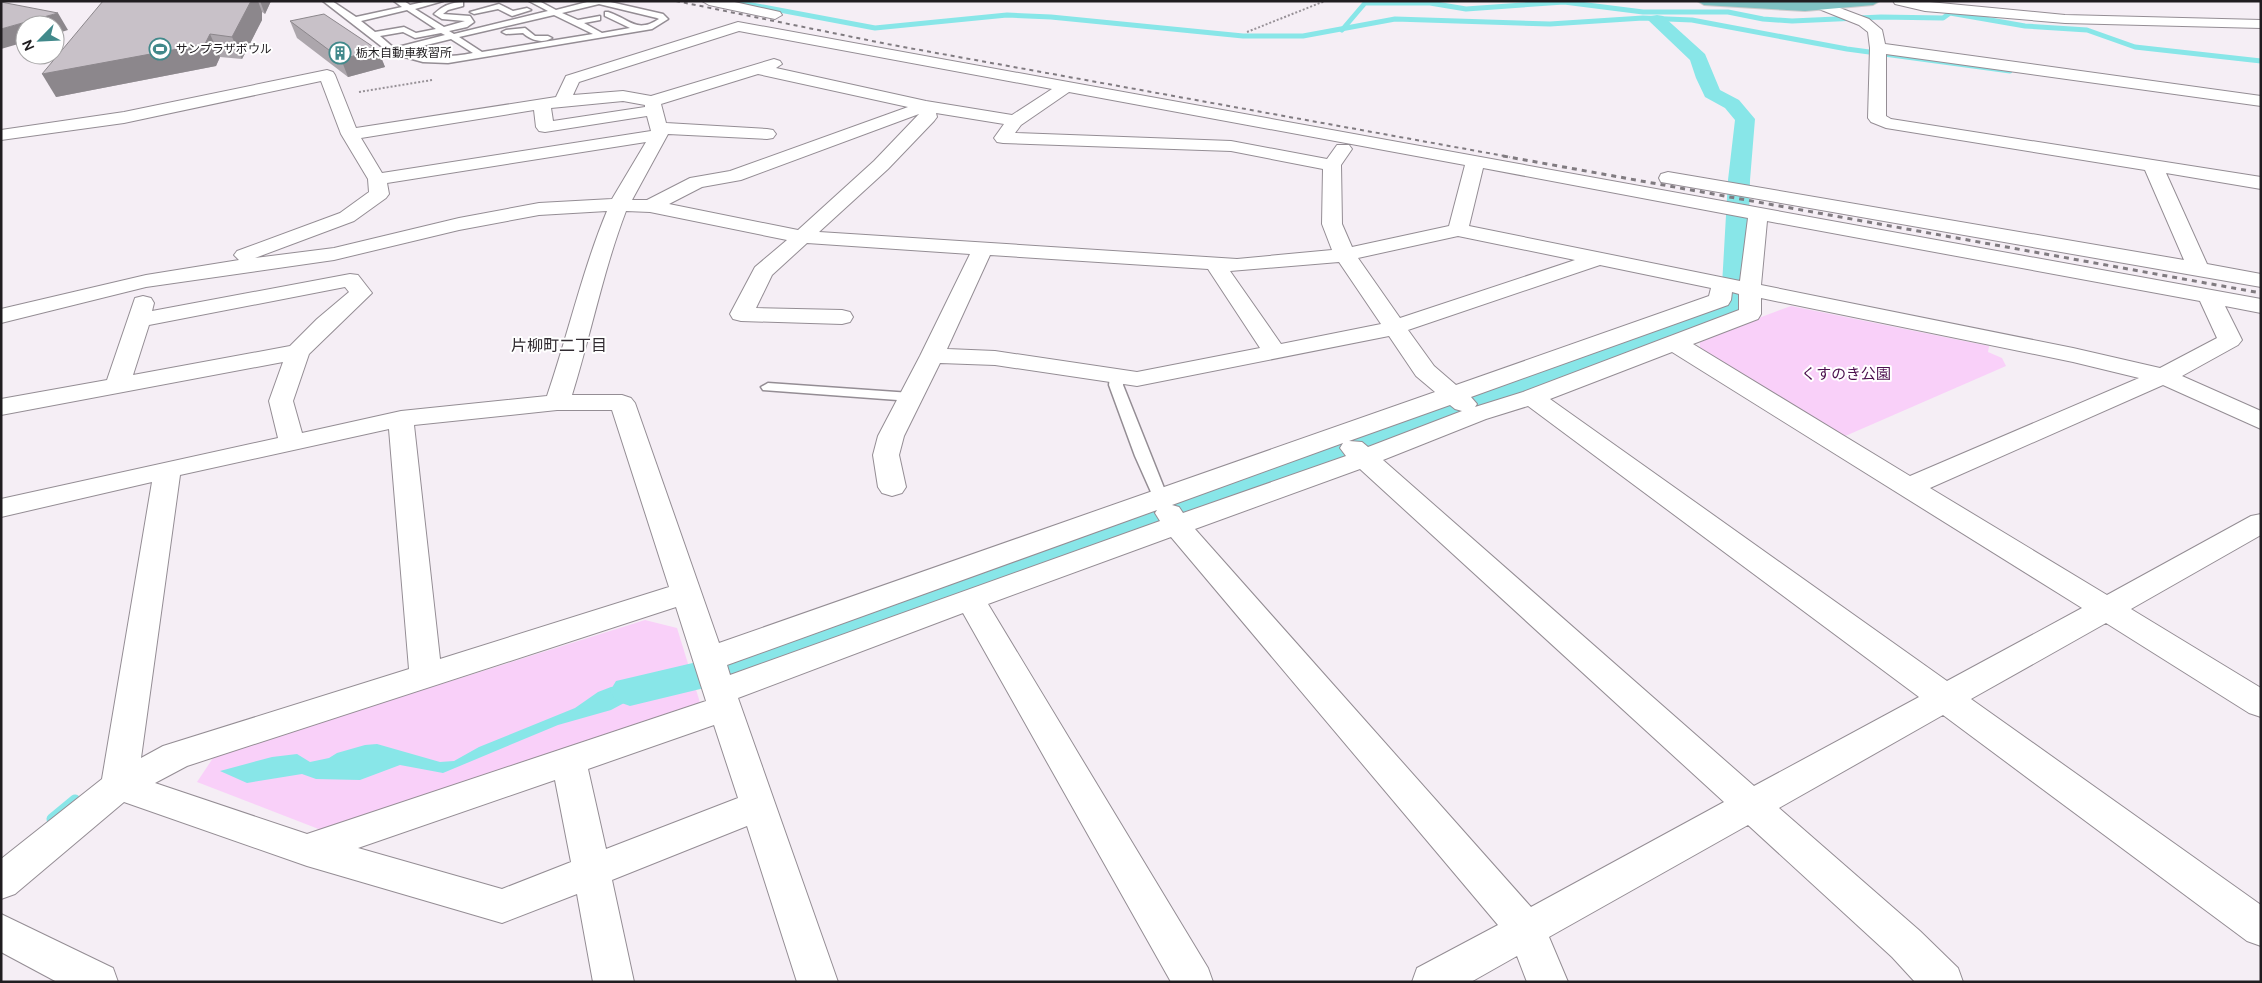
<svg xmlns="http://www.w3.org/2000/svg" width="2262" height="983" font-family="'DM Sans','Noto Sans JP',sans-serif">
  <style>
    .green { fill: #f9d0f9 }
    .water { fill: #88e6e8 }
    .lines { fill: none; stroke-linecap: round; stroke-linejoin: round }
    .stream-far1 { stroke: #88e6e8; stroke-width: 5 }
    .stream { stroke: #88e6e8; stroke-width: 11 }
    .canal { fill: #88e6e8; fill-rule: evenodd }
    .lane-casing { stroke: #948d94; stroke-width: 3 }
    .street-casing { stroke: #948d94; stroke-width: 2 }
    .primary-casing { stroke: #cecdce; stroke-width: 2 }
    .path { stroke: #979197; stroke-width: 2; stroke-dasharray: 2 2; stroke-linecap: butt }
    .lane { fill: #fff; fill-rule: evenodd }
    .street { fill: #fff; fill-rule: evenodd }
    .primary { fill: #7fc1c2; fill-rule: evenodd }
    .rail-far1 { stroke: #807b80; stroke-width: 2; stroke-dasharray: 4 4; stroke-linecap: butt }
    .rail { stroke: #807b80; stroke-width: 3; stroke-dasharray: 5 5; stroke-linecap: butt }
    .wall { fill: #aca6ac }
    .shaded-wall { fill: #8c878c }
    .building { fill: #c8c1c8; stroke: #8c878c }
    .labels { text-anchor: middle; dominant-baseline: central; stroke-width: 4; stroke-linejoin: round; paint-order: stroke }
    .far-poi-label { font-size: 12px; fill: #201d20; stroke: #fff; text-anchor: start }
    .park-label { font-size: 15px; fill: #4c104e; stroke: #fff }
    .neighbourhood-label { font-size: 16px; fill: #322c32; stroke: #fff }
  </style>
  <rect width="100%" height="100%" fill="#f5eef5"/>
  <!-- green -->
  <g class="green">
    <polygon points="1791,306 1989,346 1988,352 2002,358 2006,366 1843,437 1700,350 1700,340"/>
    <polygon points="645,620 677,628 702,709 334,835 197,782 215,755"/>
  </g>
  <!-- water -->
  <polygon class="water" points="629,685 631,694 626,702 611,710 558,725 443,773 400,765 360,780 316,779 302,774 247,783 220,771 272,757 297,754 310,762 329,758 337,753 365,745 377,744 440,762 454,761 479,747 575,708 598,692 611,687"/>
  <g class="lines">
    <!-- stream-far1 -->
    <g class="stream-far1">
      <polyline points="731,1 875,28 1007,15 1051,17 1243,36 1303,36 1395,19 1550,24 1643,18 1692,20 1847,49 2010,71"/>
      <polyline points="1342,30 1365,3 1430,3 1466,9 1564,2 1643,12 1728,12 1763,19 1792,21 1881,17 1943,18 1950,13 2025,26 2087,30 2135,47 2261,61"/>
    </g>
    <!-- stream -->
    <polyline class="stream" points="52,819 75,800"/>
    <!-- canal -->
    <polygon class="canal" points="1657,15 1663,16 1705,54 1720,90 1739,100 1755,119 1750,180 1747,307 1743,313 750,677 630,706 616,701 610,691 616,681 731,654 1721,303 1728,180 1735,120 1725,108 1705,97 1696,78 1690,60 1648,20 1651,16"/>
    <!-- lane casing -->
    <g class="lane-casing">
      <g id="lane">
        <path d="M323,1H332L356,17L402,7L394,1H404L410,5L428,1H443L415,9L444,27L465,21L442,19L434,14C442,6 452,2 463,2V6L448,10L443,14L470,16L474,22L467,27L449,31L454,34L548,11L529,1H539L556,10L591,1H606L663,14L668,19L652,29L448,63L423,62L390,53ZM599,4L657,18L659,19C636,34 630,19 608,12H605V16L630,28L602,33L584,23L600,20V16L578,20L562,13ZM407,10L436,29L416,33L404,27L375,32L361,21ZM554,15L593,34L482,52L459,37ZM403,32L415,38L441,33L445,35L394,48L380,36ZM451,39L473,53C447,58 427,57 402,51Z"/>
        <polygon points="499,4 513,11 527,8 531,10 512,16 498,9 474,14 470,12"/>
        <path d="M525,28L535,36H548L552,38C542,44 531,40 523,33L506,34L502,32L506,30Z"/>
        <polygon points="1117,372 1124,376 1123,385 1168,498 1165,501 1155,501 1135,456 1109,385 1110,376"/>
        <polygon points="768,383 911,393 918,397 911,401 763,390 761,387"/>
      </g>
    </g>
    <!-- street casing -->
    <g class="street-casing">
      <g id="street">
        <polygon points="702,1 730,1 780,12 782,15 775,19 709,5"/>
        <polygon points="1893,1 1919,1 2065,15 2261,20 2261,28 2065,23 1925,11 1895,4"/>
        <polygon points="1824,2 1869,19 1882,30 1885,44 2261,96 2261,106 1886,54 1886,116 1891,119 2261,177 2261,189 2166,173 2207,264 2261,274 2261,287 1661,182 1659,178 1661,174 1668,172 2184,260 2145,170 1886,128 1871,122 1868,118 1870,48 1868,32 1859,25 1819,9 1817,6"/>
        <path d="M738,22L2261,299V313L2225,306L2242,340L2238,345L2182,376L2261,411V429L2163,385L1930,488L2107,595L2251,516L2261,514V535L2131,609L2261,688V717L2249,713L2106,623L1971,699L2261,905V946L2247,941L1943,715L1779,808L1920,931L1958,968L1963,982H1915L1892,957L1748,825L1549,937L1568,982H1527L1517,956L1471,982H1412L1417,968L1498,925L1171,537L988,604L1208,968L1213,982H1171L963,613L738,698L838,982H797L747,826L612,880L634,982H593L577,894L502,923L307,866L124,802L15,894L1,899V859L102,779L152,482L1,517V499L278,438L269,401L283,362L1,415V399L107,380L135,298L143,296L151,298L154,303L152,311L350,274L358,275L372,293L309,354L293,401L302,433L401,411L547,396C568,335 582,271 607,211L539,215L459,230L334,260L146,287L1,323V309L146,275L239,260L234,255L237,251L340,213L369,192L368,179L341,134L321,81L124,123L1,140V130L124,112L327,70L333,72L335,75L356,128L556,97L566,76ZM739,31L1052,89L1012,115L926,101L776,68L782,64L780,61L774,59L651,96L623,91L573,95L579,82ZM758,74L908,107L730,171L690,178L647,200H632L668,134L767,139L773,138L776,134L773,130L767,129L666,123L661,104ZM1069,92L1465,165L1449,226L1352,247L1342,224L1341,165L1352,149L1349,145H1337L1327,159L1231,141L1015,133L1021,125ZM623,101L645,105V107L553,121L551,108ZM534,110L536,127L539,131L545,132L647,116L651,131L382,173L361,138ZM936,113L1004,124L994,138L997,142L1003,143L1231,151L1323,169L1322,224L1332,250L1237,259L819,232L888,169L934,121L937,117ZM919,114L874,161L798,230L669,204L702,187L741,180ZM646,142L612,199L539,203L459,218L334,248L255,258L354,221L386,198L389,194L387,183ZM1483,168L1748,218L1740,281L1469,226ZM626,211L650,212L787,240L755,267L730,314L733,319L741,321L842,324L850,322L853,317L850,312L842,310L756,308L772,275L807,243L970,254L920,356L878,436L873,455L878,487L882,493L892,496L902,493L906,487L899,455L904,436L940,363L995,365L1137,386L1389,336L1416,376L1435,392L719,643L635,403L631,398L622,395H572C591,334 603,271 626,211ZM1767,221L2200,301L2217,338L2160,368L2073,348L1761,285ZM1458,236L1575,260L1400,318L1358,258ZM990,255L1208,269L1260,348L1137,372L995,351L947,349ZM1339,262L1381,324L1281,344L1230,271ZM1600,265L1711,288L1709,296L1456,385L1434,366L1408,330ZM345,287L349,292L317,319L290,346L133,375L149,325ZM1732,292L1739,294V310L1523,392L1475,407L1477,404L1471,397L1728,305L1731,300ZM1761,298L2073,362L2139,378L1910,476L1693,344L1758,319L1761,314ZM1672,352L2082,608L1947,681L1550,399ZM1450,405L1455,409L1462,411L1368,447L1362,442L1349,441ZM1528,406L1919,697L1754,786L1383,460L1486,419ZM557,410H612L669,587L440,659L414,425ZM389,429L409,669L163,746L141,758L180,475ZM1343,443L1340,448L1346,456L1183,513L1179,507L1172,505ZM1360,469L1724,802L1531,907L1195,529ZM1157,510L1155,513L1160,521L730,675L727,665ZM676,607L706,701L307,834L155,783L187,766ZM714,725L738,798L606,849L588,769ZM555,780L571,862L502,889L358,848Z"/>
        <polygon points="1,914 113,968 118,982 57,982 1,952"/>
      </g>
    </g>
    <!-- primary casing -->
    <g class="primary-casing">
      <polygon id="primary" points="1697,1 1880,1 1873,5 1805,11 1704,5"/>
    </g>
    <!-- path -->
    <g class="path">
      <polyline points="1247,32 1325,1"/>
      <polyline points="359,92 432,80"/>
    </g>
    <!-- lane -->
    <use href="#lane" class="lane"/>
    <!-- street -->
    <use href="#street" class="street"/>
    <!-- primary -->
    <use href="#primary" class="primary"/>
    <!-- rail-far1 -->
    <polyline class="rail-far1" points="676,1 887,44 1510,157"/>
    <!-- rail -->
    <polyline class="rail" points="1503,156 2261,293"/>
  </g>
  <!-- wall -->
  <g class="wall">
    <polygon points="103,1 271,1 265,14 262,12 262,20 242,59 220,57 216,66 56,97"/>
    <polygon points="290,21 378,50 385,67 348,77 297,38"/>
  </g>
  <!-- shaded-wall -->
  <g class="shaded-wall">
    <polygon points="251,1 258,1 262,12 262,20 242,59 232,37"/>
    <polygon points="260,1 271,1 265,14"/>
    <polygon points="58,13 68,30 55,34 55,25 25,25 25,42 1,49 1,29"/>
    <polygon points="210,34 220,57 216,66 56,97 42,74"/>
    <polygon points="378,50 385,67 348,77 341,59"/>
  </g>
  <!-- building -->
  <g class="building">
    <polygon points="103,1 251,1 232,37 210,34 205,44 42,74"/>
    <polygon points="1,2 58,13 1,29"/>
    <polygon points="324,14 378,50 341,59 290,21"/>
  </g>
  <!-- icons -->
  <defs>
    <g id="stadium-ring" transform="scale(1.125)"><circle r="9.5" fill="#fff" stroke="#41898b" stroke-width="1.5"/><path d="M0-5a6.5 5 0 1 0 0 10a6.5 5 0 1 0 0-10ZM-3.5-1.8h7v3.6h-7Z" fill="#41898b"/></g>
    <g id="building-ring" transform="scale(1.125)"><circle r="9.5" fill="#fff" stroke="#41898b" stroke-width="1.5"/><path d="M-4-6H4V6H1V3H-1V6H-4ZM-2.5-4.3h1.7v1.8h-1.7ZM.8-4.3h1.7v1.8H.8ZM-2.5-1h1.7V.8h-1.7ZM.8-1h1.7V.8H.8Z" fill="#41898b"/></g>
  </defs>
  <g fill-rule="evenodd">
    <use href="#stadium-ring" x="160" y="49"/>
    <use href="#building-ring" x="340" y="53"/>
  </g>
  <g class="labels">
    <!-- far-poi labels -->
    <g class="far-poi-label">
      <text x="176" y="49">サンプラザボウル</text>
      <text x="356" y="53">栃木自動車教習所</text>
    </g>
    <!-- park labels -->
    <g class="park-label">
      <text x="1846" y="374">くすのき公園</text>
    </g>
    <!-- neighbourhood labels -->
    <g class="neighbourhood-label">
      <text x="559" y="345">片柳町二丁目</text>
    </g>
  </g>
  <!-- border -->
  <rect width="2262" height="983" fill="none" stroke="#201d20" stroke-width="5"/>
  <!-- north arrow -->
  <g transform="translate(40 40) rotate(246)"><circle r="24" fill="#ffffff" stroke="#a6a5a6"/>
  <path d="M0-4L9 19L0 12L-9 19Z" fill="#41898b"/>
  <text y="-8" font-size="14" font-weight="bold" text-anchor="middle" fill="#201d20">N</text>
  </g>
</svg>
